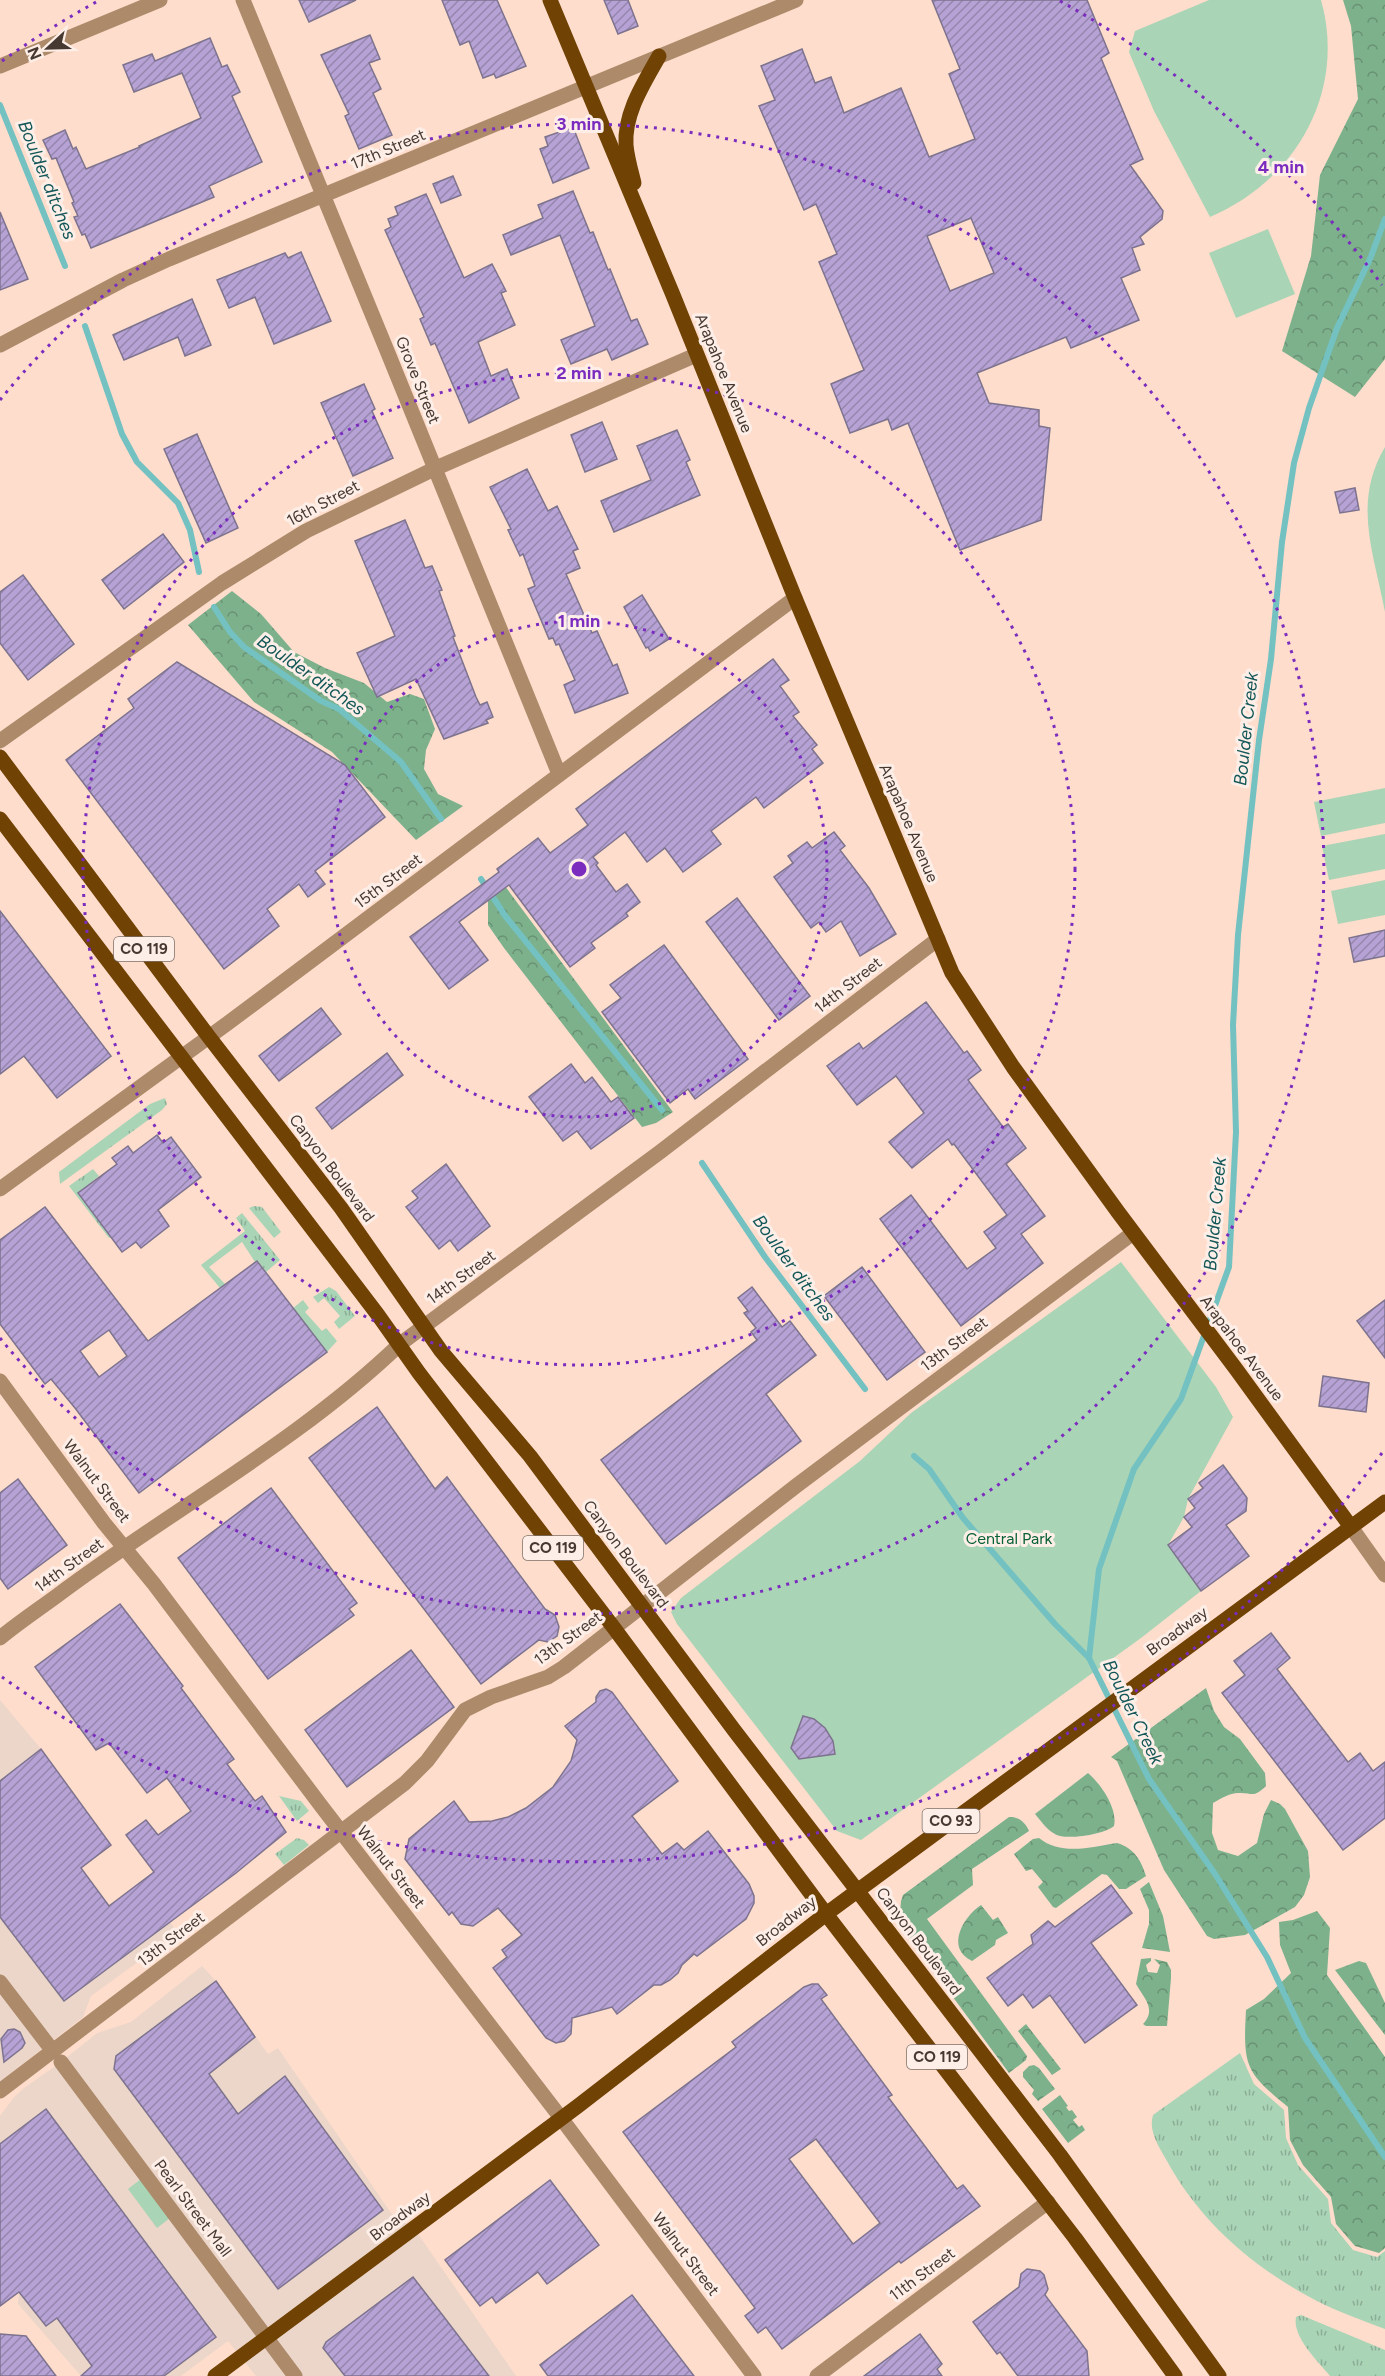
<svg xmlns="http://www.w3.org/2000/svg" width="1385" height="2376" font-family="Figtree,sans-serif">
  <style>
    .commercial { fill: #ecd6c9 }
    .grass { fill: url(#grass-tufts) }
    .forest { fill: url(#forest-crowns) }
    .park { fill: #aad4b6 }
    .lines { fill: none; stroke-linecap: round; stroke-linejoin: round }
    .stream { stroke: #74c1c2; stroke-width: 6 }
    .building { fill: url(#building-hatch); stroke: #7d738e; stroke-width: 1.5; fill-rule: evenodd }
    .minor { stroke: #ac8a6a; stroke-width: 15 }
    .major { stroke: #704204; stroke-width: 15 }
    .ring { fill: none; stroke: #7b2cbf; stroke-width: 3; stroke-dasharray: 3 6 }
    .labels { text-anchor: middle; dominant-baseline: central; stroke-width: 6; stroke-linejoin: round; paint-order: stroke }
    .shield { fill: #fdefe8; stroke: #7d7069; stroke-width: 1.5 }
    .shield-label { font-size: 15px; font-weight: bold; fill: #463932 }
    .street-label { font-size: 16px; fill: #463932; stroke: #fdefe8 }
    .park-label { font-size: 16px; fill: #086134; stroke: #fdefe8 }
    .water-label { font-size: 18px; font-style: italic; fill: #145758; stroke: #fdefe8 }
    .centre { fill: #7b2cbf; stroke: #fdefe8; stroke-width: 3 }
    .ring-label { font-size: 18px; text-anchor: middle; font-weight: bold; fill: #7b2cbf; stroke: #fdefe8; stroke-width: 6; stroke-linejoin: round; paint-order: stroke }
  </style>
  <defs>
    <pattern id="grass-tufts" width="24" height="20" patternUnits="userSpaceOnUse" patternTransform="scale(1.5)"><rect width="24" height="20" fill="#aad4b6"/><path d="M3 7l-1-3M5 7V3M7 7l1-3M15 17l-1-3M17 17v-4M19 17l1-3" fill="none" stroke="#8cad95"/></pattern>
    <pattern id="forest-crowns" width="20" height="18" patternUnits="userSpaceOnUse" patternTransform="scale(1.5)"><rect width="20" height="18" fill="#7db18c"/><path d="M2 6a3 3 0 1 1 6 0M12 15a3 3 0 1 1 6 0" fill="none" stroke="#689173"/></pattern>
    <pattern id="building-hatch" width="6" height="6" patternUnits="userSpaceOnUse" patternTransform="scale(1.5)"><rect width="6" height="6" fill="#b6a2d5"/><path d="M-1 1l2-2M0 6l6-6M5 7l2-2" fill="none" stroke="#9685ad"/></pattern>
  </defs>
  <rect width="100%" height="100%" fill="#feddcc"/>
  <!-- commercial -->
  <g class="commercial">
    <polygon points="0,1700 41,1749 81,1805 81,1868 109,1905 140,1882 178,1933 91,1996 83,2017 0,2082"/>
    <polygon points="202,1966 216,1981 268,2054 278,2048 391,2213 414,2228 516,2376 256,2376 228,2341 181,2376 81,2376 18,2304 19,2292 5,2274 0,2204 0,2116 14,2097 24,2088 61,2062 97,2033 131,2022"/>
  </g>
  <!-- grass -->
  <g class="grass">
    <polygon points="165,1098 167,1104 162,1110 60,1184 59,1172 150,1104"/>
    <polygon points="93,1169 99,1176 78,1193 111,1237 109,1238 69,1186"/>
    <polygon points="254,1206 262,1207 281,1232 274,1238 249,1208"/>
    <polygon points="242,1213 280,1260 266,1272 258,1261 255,1262 242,1242 209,1267 225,1284 220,1288 201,1265 245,1231 236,1218"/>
    <polygon points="329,1287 336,1291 355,1316 339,1329 334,1322 340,1316 324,1298 318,1303 313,1297"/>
    <polygon points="303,1300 309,1308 305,1312 322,1331 326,1328 337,1341 327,1352 292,1309"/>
    <polygon points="279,1796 301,1801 309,1811 297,1821"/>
    <polygon points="297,1838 304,1840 309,1845 284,1865 275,1854"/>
    <path d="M1240,2053L1254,2084L1284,2110L1286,2138L1298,2165L1328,2199L1331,2223L1353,2250L1377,2257L1385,2251V2329C1362,2320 1338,2312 1317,2301C1255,2269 1200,2222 1167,2161C1159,2147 1148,2131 1153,2115Z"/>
    <path d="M1301,2315L1385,2350V2376H1330C1318,2361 1292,2337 1296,2317Z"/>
  </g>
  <!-- forest -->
  <g class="forest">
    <polygon points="1343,0 1385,0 1385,359 1355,397 1282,351 1311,256 1320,175 1358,99 1351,26"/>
    <polygon points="232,591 261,614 294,652 325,668 364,683 387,702 410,694 424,699 435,729 426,750 424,769 438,794 463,806 416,840 332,752 254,702 188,625"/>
    <polygon points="496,874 673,1112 656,1123 642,1127 504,948 488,925 488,901 480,886"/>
    <path d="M1206,1688L1214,1711L1224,1727L1240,1739L1265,1773L1266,1786C1252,1799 1253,1792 1238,1793C1230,1793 1220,1799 1213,1803L1212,1833L1218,1850L1238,1856L1257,1843L1264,1814L1271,1800L1280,1804L1285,1809L1308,1851L1310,1877L1304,1895L1295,1907L1245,1935L1214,1939L1207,1936L1164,1870L1117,1761L1111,1757Z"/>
    <path d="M1088,1773C1101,1784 1118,1809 1114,1826C1106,1834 1065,1841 1055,1834C1047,1830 1041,1821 1035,1814Z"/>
    <path d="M1009,1817C1018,1816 1026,1823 1029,1831L972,1869L973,1885L927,1919L1027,2056L1026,2060L1009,2073L899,1924L901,1901L903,1895Z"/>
    <path d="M1039,1838C1061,1856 1092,1847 1117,1843C1134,1848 1141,1860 1146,1876L1126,1889H1119L1107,1875L1102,1874L1056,1908L1053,1907L1038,1887L1043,1882L1032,1869L1026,1871L1014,1854L1033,1839Z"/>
    <polygon points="1149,1882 1163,1916 1170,1952 1142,1948 1149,1924 1149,1910 1140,1889"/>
    <path d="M981,1905L993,1920L998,1917L1008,1933L996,1940L995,1945L972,1961C945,1948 963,1917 981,1905Z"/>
    <path d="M1317,1911L1330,1928L1327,1975L1385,2057V2248L1379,2253L1355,2246L1336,2224L1331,2197L1303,2165L1290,2140L1288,2107C1245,2072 1243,2066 1246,2010L1264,1999L1291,1973L1280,1945L1279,1922L1293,1920Z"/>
    <path d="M1151,1958V1961L1146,1965L1148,1972L1157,1973L1160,1965L1154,1959L1167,1962L1171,1970V1978L1167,2026H1146L1143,2024C1157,2010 1144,1998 1136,1984L1141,1959Z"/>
    <polygon points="1359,1961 1366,1963 1385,2003 1385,2035 1335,1970"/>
    <polygon points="1026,2024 1061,2069 1052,2075 1018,2031"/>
    <polygon points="1034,2065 1039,2068 1055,2089 1038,2101 1032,2094 1034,2090 1023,2077 1023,2072 1029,2066"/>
    <polygon points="1060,2095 1068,2106 1066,2107 1069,2111 1072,2110 1077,2117 1073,2120 1079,2127 1082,2125 1085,2130 1068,2143 1042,2109"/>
  </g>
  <!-- park -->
  <g class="park">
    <path d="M1209,0H1321C1347,92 1295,181 1210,217L1154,111L1129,52L1135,31Z"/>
    <polygon points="1268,229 1295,294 1236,318 1209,253"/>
    <path d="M1385,447V612C1374,553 1352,503 1385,447Z"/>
    <polygon points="1385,788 1385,823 1321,836 1314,802"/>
    <polygon points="1385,834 1385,869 1329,880 1322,846"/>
    <polygon points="1385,880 1385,915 1338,924 1331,891"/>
    <polygon points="1121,1262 1216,1387 1233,1417 1188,1499 1184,1517 1168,1545 1201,1591 1141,1638 861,1840 837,1831 677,1624 671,1612 681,1598 860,1461 911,1413"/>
    <polygon points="141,2179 170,2218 157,2228 128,2189"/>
  </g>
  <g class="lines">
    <!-- stream -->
    <g class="stream">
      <polyline points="0,105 65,266"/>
      <polyline points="1385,219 1370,259 1337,328 1309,408 1294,463 1282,542 1271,659 1259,740 1238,935 1233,1025 1236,1132 1229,1267 1181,1399 1134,1469 1099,1569 1089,1658 1149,1779 1215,1874 1267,1957 1305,2038 1385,2157"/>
      <polyline points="85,326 122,434 137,462 178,503 190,530 199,572"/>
      <polyline points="214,607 230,632 244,647 321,701 339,709 401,762 441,819"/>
      <polyline points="481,879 506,917 662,1110"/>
      <polyline points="702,1163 765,1257 865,1389"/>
      <polyline points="914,1456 929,1469 963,1518 1055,1624 1089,1658"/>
    </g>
  </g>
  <!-- building -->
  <g class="building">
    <polygon points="299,0 356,0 309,22"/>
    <polygon points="442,0 497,0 526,66 496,78 494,74 483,78 469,41 460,45"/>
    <polygon points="604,0 628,0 638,26 618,34"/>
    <path d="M932,0H1087L1109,53L1101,58L1143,159L1130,165L1163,211L1162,219L1140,237L1144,244L1132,248L1140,270L1121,278L1139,320L1071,348L1066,337L977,373L989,403L1039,410V426L1050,428L1041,520L960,550L908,423L892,430L888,419L850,433L831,384L864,370L819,262L837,254L816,204L804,210L759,106L775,100L761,66L802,49L815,83L831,77L844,113L901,88L929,157L975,139L949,74L960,69ZM971,218L994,273L950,291L927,236Z"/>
    <polygon points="370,35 380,59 369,63 381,89 373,93 392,135 359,149 345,116 349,114 321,55"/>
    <polygon points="210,38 222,67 227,65 240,92 232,96 262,162 209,186 214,197 91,248 85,234 82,235 74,217 78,216 72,203 74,202 56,158 52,159 43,140 65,130 73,149 76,147 86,169 140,147 139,146 201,118 182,73 134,92 123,65 152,54 155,61"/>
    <polygon points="568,129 575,132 589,168 553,183 540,149 548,146 545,137"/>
    <polygon points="453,176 461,195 441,203 433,184"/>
    <polygon points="573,191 590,233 593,232 608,270 610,269 631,321 637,319 648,344 612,360 607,349 571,364 561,340 595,326 560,235 511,255 503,235 543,218 538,205"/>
    <polygon points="426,194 464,278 492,264 506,291 501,293 515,325 478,342 491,376 507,369 519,398 469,423 435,343 431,345 420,319 424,317 385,230 391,227 388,219 398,215 395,207"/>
    <polygon points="0,212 28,279 0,290"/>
    <polygon points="301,252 331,321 274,344 255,297 229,308 217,280 285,253 288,258"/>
    <polygon points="192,299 211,345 185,356 178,337 124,360 113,335"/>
    <polygon points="364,384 375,409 372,411 393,458 353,476 321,403"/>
    <polygon points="602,422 617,459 585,472 571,435"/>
    <polygon points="677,430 690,460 686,462 700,495 614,532 601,501 651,480 637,446"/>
    <polygon points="197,434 238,528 206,543 164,449"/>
    <polygon points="527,469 548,511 557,506 578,549 573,551 580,568 566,574 592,633 597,631 613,666 617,664 628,693 575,713 564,685 575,680 559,644 556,645 553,638 549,639 528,589 535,586 523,554 520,556 508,530 511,529 490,487"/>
    <polygon points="1355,488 1359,510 1340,513 1335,492"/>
    <polygon points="405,520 425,568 432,566 442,590 439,591 455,636 453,637 476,697 480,705 487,702 493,717 486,720 488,723 444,739 416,679 377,697 357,653 395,636 355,541"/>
    <polygon points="163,534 184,562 124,609 102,580"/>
    <polygon points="23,575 74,644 28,680 0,643 0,592"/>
    <polygon points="642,595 669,639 650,651 648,647 646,648 624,607"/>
    <polygon points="773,659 789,680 780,686 799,712 793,716 817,745 812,749 823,763 764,808 756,797 711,831 721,844 683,872 665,848 647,862 625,832 593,857 598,863 596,865 616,892 627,884 640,902 626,913 628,916 591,943 595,948 570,967 509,885 459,922 488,960 449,989 410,937 499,872 497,869 538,838 550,853 588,825 576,809"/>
    <polygon points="177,662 345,765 385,817 315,871 325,884 308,897 299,884 267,909 279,926 224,969 66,760 134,708 128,699"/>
    <polygon points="834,832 845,846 840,850 869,888 896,934 860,956 841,921 826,932 819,922 811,928 774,877 793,863 788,856 807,842 812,848"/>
    <polygon points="737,898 810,996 779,1020 706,922"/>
    <polygon points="0,911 111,1056 57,1098 24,1056 0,1074"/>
    <polygon points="1385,930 1385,956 1354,962 1349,938"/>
    <polygon points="664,945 748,1059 695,1099 688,1089 670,1103 602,1012 621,998 610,985"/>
    <polygon points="926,1002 964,1053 967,1051 981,1070 968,1080 1003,1127 1008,1124 1026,1148 1006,1164 1045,1216 1021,1234 1043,1263 961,1326 880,1219 911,1195 967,1269 996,1248 984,1232 1007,1215 954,1144 952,1145 948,1139 912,1168 889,1142 924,1113 896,1076 857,1105 827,1066 859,1043 863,1049"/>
    <polygon points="321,1008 341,1034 279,1081 259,1056"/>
    <polygon points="387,1053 403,1075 332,1129 316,1108"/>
    <polygon points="571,1064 585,1083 592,1077 611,1102 618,1097 634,1118 591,1149 577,1131 563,1141 529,1097"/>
    <polygon points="157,1135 163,1143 171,1137 201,1177 158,1210 169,1226 141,1248 136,1242 122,1252 78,1193 117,1164 112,1158 128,1146 133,1153"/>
    <polygon points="446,1164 490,1226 458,1251 450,1240 439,1249 406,1207 418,1198 412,1191"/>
    <path d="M45,1207L148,1341L257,1261L327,1352L139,1493L75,1408L51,1379L45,1384L0,1324V1240ZM109,1330L127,1356L99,1377L80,1351Z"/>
    <polygon points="862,1267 925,1352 887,1380 824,1296"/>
    <polygon points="752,1287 782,1327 790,1321 816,1355 766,1394 801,1441 666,1544 601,1460 757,1340 751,1332 756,1328 744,1313 748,1311 738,1298"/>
    <polygon points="1385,1300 1385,1358 1357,1321"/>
    <polygon points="1323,1376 1369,1383 1366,1412 1319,1406"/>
    <polygon points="377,1407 435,1489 447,1477 545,1609 555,1615 559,1627 557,1636 548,1642 539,1640 481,1684 309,1458"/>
    <polygon points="1223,1465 1247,1498 1246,1511 1226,1525 1249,1556 1201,1591 1168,1545 1192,1527 1184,1517 1195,1508 1188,1499 1203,1488 1199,1483"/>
    <polygon points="18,1479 67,1545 8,1589 0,1578 0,1493"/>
    <polygon points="271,1488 357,1603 349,1609 354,1615 268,1679 178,1558"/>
    <polygon points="120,1604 183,1686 181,1688 234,1759 227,1764 255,1801 262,1796 286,1832 236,1873 64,2001 0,1917 0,1781 41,1749 111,1845 81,1868 109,1906 154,1872 126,1835 146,1820 158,1835 191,1811 167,1778 147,1793 109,1743 96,1750 35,1667"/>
    <polygon points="1271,1633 1290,1658 1277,1669 1348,1762 1360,1753 1373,1771 1385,1762 1385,1818 1343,1850 1222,1693 1245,1675 1234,1661"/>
    <polygon points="411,1650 454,1707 347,1787 305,1730"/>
    <polygon points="606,1689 612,1692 678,1781 632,1816 662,1854 677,1843 684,1850 708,1831 749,1884 754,1896 754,1903 746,1919 697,1956 694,1954 682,1965 678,1973 670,1980 661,1985 654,1985 617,2014 612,2007 572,2018 571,2034 564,2041 556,2043 546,2038 493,1968 507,1957 502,1950 522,1935 498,1908 473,1926 461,1924 452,1912 449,1915 405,1859 409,1839 454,1801 469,1822 492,1821 508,1817 526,1808 553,1787 571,1761 577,1740 565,1726 596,1702 596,1697 600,1691"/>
    <polygon points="803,1716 814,1719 825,1728 833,1741 835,1754 799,1759 791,1748"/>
    <polygon points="1111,1885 1132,1913 1091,1943 1137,2005 1085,2043 1050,1995 1033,2008 1023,1994 1008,2006 987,1978 1033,1944 1031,1935 1048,1921 1055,1927"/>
    <polygon points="216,1981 255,2037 209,2074 238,2114 285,2076 383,2210 278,2289 114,2069 116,2056"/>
    <path d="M812,1984H818L827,1995L821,1999L892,2095L888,2097L957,2189L963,2185L980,2206L901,2263L899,2261L782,2349L766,2327L758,2333L745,2316L755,2308L623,2132L736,2047L732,2042L804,1987ZM816,2139L880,2223L853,2244L789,2159Z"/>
    <polygon points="14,2029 20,2032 25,2043 22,2048 4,2062 1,2039 8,2030"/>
    <polygon points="46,2109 216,2337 164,2376 81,2376 92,2366 57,2318 46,2326 19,2292 0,2306 0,2144"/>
    <polygon points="550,2180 599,2245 547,2284 538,2272 496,2303 492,2297 480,2306 445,2260"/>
    <polygon points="1027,2269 1040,2271 1044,2275 1048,2289 1045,2295 1087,2351 1089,2376 1018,2376 1000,2352 997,2354 973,2322 1019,2287 1021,2274"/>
    <polygon points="413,2277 444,2317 489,2376 345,2376 323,2348 326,2342"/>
    <polygon points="632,2295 694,2376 548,2376 540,2365"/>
    <polygon points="0,2334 26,2336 56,2376 0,2376"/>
    <polygon points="920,2334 942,2364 937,2369 942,2376 864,2376"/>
  </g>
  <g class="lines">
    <!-- minor -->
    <g class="minor">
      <path d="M243,0C349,258 455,515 559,774"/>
      <polyline points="0,66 160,0"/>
      <polyline points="0,345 123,280 169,259 796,0"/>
      <polyline points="0,741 222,583 306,531 434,469 696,355"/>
      <polyline points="0,1189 228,1023 795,598"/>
      <polyline points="0,1381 104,1523 154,1584 322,1807 561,2118 754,2376"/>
      <polyline points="1351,1527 1385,1575"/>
      <path d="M0,1638C18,1623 39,1609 58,1595C171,1510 298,1442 400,1344L660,1152L938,939"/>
      <polyline points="0,1982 49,2046"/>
      <polyline points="61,2062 295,2376"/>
      <polyline points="0,2091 405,1783 427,1761 465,1710 491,1697 548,1677 564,1667 796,1486 1133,1233"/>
      <polyline points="817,2376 1048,2202"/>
    </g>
    <!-- major -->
    <g class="major">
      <polyline points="550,0 673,295 795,598 952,973 1013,1067 1118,1212 1236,1369 1351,1527"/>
      <path d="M634,183C631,171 627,157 626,145C624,113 644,83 659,56"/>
      <polyline points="0,757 209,1037 341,1208 441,1351 530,1456 734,1730 1060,2155 1219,2376"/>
      <polyline points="0,819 378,1315 419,1373 614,1628 826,1914 1075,2238 1175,2376"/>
      <polyline points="215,2376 578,2106 826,1914 1385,1502"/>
    </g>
  </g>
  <!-- distance rings -->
  <g class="ring">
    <circle cx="579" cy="869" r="248"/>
    <circle cx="579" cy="869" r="496"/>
    <path d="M0 400A745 745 0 1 1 0 1338"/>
    <path d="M1382 1453A993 993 0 0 1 2 1677M2 61A993 993 0 0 1 98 1M1060 1A993 993 0 0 1 1382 285"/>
  </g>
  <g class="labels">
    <!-- shield labels -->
    <g class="shield">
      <rect x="114" y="937" width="60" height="24" rx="4.5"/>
      <rect x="523" y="1536" width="60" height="24" rx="4.5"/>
      <rect x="922.5" y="1809" width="57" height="24" rx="4.5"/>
      <rect x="907" y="2045" width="60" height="24" rx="4.5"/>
    </g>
    <g class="shield-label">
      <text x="144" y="949">CO 119</text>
      <text x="553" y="1548">CO 119</text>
      <text x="951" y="1821">CO 93</text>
      <text x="937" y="2057">CO 119</text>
    </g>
    <!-- street labels -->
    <g class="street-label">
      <text transform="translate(388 149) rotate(-23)">17th Street</text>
      <text transform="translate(724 373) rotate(68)">Arapahoe Avenue</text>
      <text transform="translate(418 380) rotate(68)">Grove Street</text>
      <text transform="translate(323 503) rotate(-28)">16th Street</text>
      <text transform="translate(909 823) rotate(67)">Arapahoe Avenue</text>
      <text transform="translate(388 881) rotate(-37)">15th Street</text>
      <text transform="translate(848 985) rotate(-38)">14th Street</text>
      <text transform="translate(332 1168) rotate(53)">Canyon Boulevard</text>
      <text transform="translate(461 1277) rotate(-36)">14th Street</text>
      <text transform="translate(954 1344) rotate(-37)">13th Street</text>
      <text transform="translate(1242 1348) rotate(53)">Arapahoe Avenue</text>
      <text transform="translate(97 1481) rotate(53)">Walnut Street</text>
      <text transform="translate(626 1554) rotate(53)">Canyon Boulevard</text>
      <text transform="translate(69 1565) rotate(-36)">14th Street</text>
      <text transform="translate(1177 1631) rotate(-36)">Broadway</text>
      <text transform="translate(568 1638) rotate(-36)">13th Street</text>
      <text transform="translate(391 1867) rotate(52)">Walnut Street</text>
      <text transform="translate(786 1921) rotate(-38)">Broadway</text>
      <text transform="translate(171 1939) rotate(-37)">13th Street</text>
      <text transform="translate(919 1941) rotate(53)">Canyon Boulevard</text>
      <text transform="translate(193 2208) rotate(53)">Pearl Street Mall</text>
      <text transform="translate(400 2216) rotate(-37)">Broadway</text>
      <text transform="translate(686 2254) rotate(53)">Walnut Street</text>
      <text transform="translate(922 2274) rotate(-37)">11th Street</text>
    </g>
    <!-- park labels -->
    <g class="park-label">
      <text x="1009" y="1538">Central Park</text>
    </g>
    <!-- water labels -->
    <g class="water-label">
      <text transform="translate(47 180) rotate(68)">Boulder ditches</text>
      <text transform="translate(311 675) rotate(35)">Boulder ditches</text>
      <text transform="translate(1246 729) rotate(-84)">Boulder Creek</text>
      <text transform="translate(1215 1214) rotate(-85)">Boulder Creek</text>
      <text transform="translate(794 1268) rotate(54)">Boulder ditches</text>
      <text transform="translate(1133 1712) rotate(64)">Boulder Creek</text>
    </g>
  </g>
  <circle cx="579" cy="869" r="9" class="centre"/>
  <g class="ring-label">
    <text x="579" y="130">3 min</text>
    <text x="1281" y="173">4 min</text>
    <text x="579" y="379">2 min</text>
    <text x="579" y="627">1 min</text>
  </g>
  <!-- north arrow -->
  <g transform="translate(48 48) rotate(248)" stroke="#fdefe8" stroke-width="4.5" paint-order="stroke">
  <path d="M0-4.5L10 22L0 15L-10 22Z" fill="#463932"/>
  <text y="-9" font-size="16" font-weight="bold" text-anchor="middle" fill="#463932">N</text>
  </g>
</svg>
